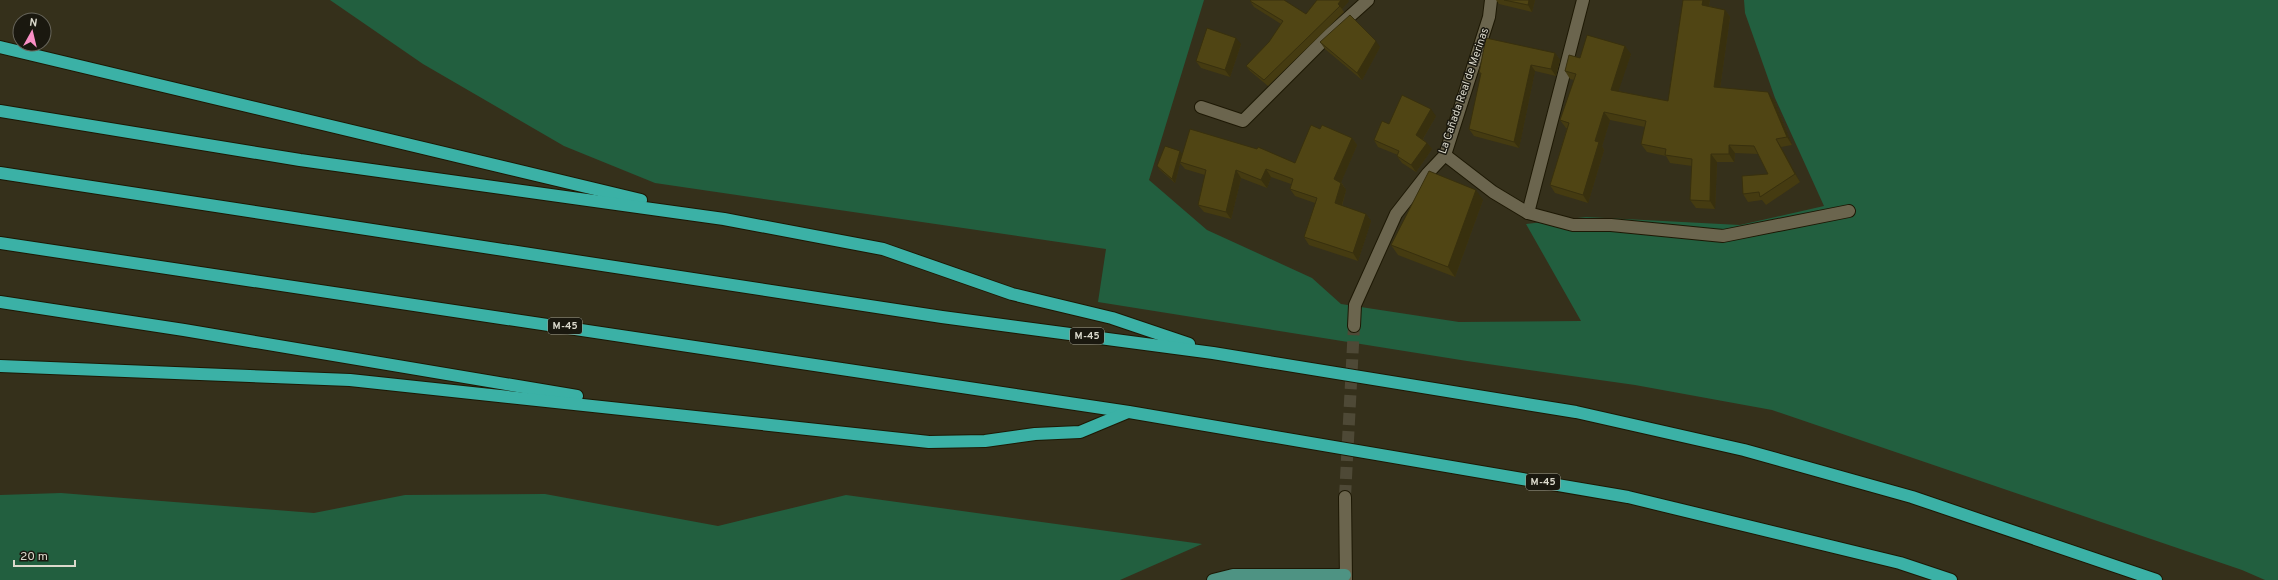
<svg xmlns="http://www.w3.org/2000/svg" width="2278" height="580" font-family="Overpass,sans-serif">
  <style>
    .green { fill: #225f3f }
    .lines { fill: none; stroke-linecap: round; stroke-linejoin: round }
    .minor-tunnel { stroke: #4e4936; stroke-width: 12; stroke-dasharray: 12 6; stroke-linecap: butt }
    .minor-casing { stroke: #1d1804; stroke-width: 14 }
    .major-casing { stroke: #1d1804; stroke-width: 14 }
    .highway-casing { stroke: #1d1804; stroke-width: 14 }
    .minor { stroke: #6b654e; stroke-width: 12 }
    .major { stroke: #4e9383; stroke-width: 12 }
    .highway { stroke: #3bb1a6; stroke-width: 12 }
    .wall { fill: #453b11 }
    .shaded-wall { fill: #38300e }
    .building { fill: #504514; stroke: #38300e }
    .labels { text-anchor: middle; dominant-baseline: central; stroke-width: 3; stroke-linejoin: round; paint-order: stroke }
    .shield { fill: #1a180f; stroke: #a19f93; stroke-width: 1 }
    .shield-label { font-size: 10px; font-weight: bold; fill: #dbd9cc }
    .street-label { font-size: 11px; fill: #dbd9cc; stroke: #1a180f }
  </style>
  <rect width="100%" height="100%" fill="#35301b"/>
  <!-- green -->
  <g class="green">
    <polygon points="330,0 1204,0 1149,180 1207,230 1312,278 1341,304 1459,322 1581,321 1526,224 1586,217 1740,225 1824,206 1775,98 1745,13 1744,0 2278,0 2278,580 2265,580 2242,570 1772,410 1635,385 1467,361 1098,302 1106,249 655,183 564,146 423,64"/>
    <polygon points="61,493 314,513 405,495 545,494 718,526 846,495 1202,544 1120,580 0,580 0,495"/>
  </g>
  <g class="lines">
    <!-- minor-tunnel -->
    <polyline class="minor-tunnel" points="1345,497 1354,326"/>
    <!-- minor casing -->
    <g class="minor-casing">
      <g id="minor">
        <polyline points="1201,107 1243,121 1329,35 1368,0"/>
        <polyline points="1445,155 1493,192 1528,213 1583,0"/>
        <polyline points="1528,213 1573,225 1611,225 1723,236 1849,211"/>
        <polyline points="1354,326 1355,305 1396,214 1428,173 1445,155 1489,17 1491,0"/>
        <polyline points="1345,497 1346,580"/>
      </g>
    </g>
    <!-- major casing -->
    <g class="major-casing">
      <polyline id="major" points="1213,580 1233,575 1345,575"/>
    </g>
    <!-- highway casing -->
    <g class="highway-casing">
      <g id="highway">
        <polyline points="0,47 641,200"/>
        <polyline points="0,111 300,160 724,219 883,249 1012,294 1112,318 1189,344"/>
        <polyline points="0,173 942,317 1213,353 1576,412 1744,450 1912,497 2156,580"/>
        <polyline points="0,243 1129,412 1628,497 1900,563 1951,580"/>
        <polyline points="0,302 184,330 577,396"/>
        <polyline points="0,366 350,380 929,442 985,441 1035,434 1080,432 1128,412"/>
      </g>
    </g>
    <!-- minor -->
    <use href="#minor" class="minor"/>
    <!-- major -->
    <use href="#major" class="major"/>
    <!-- highway -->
    <use href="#highway" class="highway"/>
  </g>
  <!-- wall -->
  <g class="wall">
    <polygon points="1496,0 1535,0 1532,12 1499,4"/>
    <polygon points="1710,0 1709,6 1725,10 1730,17 1720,88 1774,100 1792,145 1781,147 1800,182 1766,205 1762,200 1748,202 1743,194 1768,174 1758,154 1735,153 1734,162 1717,162 1715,209 1696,208 1690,200 1692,166 1670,163 1666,156 1647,152 1641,144 1645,127 1610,120 1602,146 1604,150 1588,203 1555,193 1550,185 1567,128 1566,128 1560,120 1574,80 1570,79 1565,71 1580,58 1631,54 1618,91 1668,101"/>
    <polygon points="1250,1 1306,14 1349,1 1342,9 1344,12 1268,86 1250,71 1246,66 1269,42 1281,24 1254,7"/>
    <polygon points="1320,42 1380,47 1362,80 1325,49"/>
    <polygon points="1241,44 1230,77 1201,68 1196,61"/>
    <polygon points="1555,53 1560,60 1556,76 1535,71 1519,148 1474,136 1469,129 1481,75 1479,73"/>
    <polygon points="1436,116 1423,139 1427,143 1432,149 1416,172 1402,163 1397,156 1398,155 1378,147 1374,140 1389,124"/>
    <polygon points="1320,129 1352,138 1357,145 1341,182 1346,190 1342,206 1366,214 1371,221 1358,261 1309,245 1304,237 1315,203 1295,196 1290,189 1291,184 1271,177 1267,188 1241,178 1231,219 1204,212 1198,205 1205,175 1185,169 1180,163 1175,183 1160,170 1157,166 1182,154 1295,163"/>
    <polygon points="1483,200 1455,277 1398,255 1391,245"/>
  </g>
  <!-- shaded-wall -->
  <g class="shaded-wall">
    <polygon points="1341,0 1348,0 1349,1 1342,9 1338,4"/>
    <polygon points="1529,0 1535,0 1532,12 1528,5"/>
    <polygon points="1703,0 1710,0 1707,13 1702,5"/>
    <polygon points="1725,10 1730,17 1719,95 1714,87"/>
    <polygon points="1236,38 1241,44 1230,77 1225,70"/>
    <polygon points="1376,41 1380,47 1362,80 1357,73"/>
    <polygon points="1625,46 1631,54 1616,98 1611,90"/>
    <polygon points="1555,53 1560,60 1556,76 1551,69"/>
    <polygon points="1531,65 1535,71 1519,148 1514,142"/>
    <polygon points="1768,92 1774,100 1792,145 1787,137"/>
    <polygon points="1431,109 1436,116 1421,142 1416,135"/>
    <polygon points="1604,112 1610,120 1602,146 1604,150 1588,203 1583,195 1595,141"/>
    <polygon points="1352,138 1357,145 1339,187 1334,179"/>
    <polygon points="1776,139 1781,147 1800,182 1795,174"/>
    <polygon points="1427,143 1432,149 1416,172 1411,165"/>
    <polygon points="1729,145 1735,153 1734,162 1729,154"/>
    <polygon points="1180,151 1183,155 1180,162 1180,163 1175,183 1172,179"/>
    <polygon points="1711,154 1717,162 1715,209 1710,201"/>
    <polygon points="1266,169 1271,177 1267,188 1261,180"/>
    <polygon points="1236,170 1241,178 1231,219 1226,212"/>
    <polygon points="1341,183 1346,190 1340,211 1335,203"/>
    <polygon points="1476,190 1483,200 1455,277 1448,267"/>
    <polygon points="1366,214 1371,221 1358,261 1353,253"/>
  </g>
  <!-- building -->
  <g class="building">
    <polygon points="1251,0 1284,0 1306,14 1317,0 1341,0 1338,4 1340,6 1264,80 1246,66 1269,42 1283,21 1250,1"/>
    <polygon points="1504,0 1529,0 1528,5"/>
    <polygon points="1683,0 1703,0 1702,5 1725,10 1714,87 1768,92 1787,137 1776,139 1795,174 1760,197 1759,192 1743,194 1742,176 1768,174 1754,146 1729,145 1729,154 1711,154 1710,201 1690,200 1692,159 1665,155 1666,149 1641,144 1646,121 1604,112 1595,141 1599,142 1583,195 1550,185 1569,123 1560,120 1576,74 1565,71 1569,55 1580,58 1587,35 1625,46 1611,90 1668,101"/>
    <polygon points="1350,15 1376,41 1357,73 1320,42"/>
    <polygon points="1207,28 1236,38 1225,70 1196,61"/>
    <polygon points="1486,38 1555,53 1551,69 1531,65 1514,142 1469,129 1481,73 1479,73"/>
    <polygon points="1402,95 1431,109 1416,135 1427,143 1411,165 1397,156 1399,151 1374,140 1382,121 1389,124"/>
    <polygon points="1311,125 1320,129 1322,125 1352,138 1334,179 1341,183 1335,203 1366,214 1353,253 1304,237 1317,198 1290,189 1293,179 1266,169 1261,180 1236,170 1226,212 1198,205 1206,170 1180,162 1190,129 1257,149 1258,147 1295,163"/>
    <polygon points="1165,146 1180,151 1172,179 1157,166"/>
    <polygon points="1429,171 1476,190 1448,267 1391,245"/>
  </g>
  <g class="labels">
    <!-- shield labels -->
    <g class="shield">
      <rect x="548" y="318" width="34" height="16" rx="3"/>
      <rect x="1070" y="328" width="34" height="16" rx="3"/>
      <rect x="1526" y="474" width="34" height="16" rx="3"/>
    </g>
    <g class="shield-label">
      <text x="565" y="326">M-45</text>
      <text x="1087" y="336">M-45</text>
      <text x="1543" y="482">M-45</text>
    </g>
    <!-- street labels -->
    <g class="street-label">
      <text transform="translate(1464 91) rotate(-71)">La Cañada Real de Merinas</text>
    </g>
  </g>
  <!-- north arrow -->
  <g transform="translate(32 32) rotate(8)"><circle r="19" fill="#1a180f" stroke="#67655b"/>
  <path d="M0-3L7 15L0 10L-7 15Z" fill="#fa8fc6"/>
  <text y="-6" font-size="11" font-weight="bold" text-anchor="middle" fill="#dbd9cc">N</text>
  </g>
  <!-- scale -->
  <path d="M14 560v6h61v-6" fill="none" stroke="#dbd9cc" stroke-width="2"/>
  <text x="20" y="560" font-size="12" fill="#dbd9cc" stroke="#1a180f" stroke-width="3" paint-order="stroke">20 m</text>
</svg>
